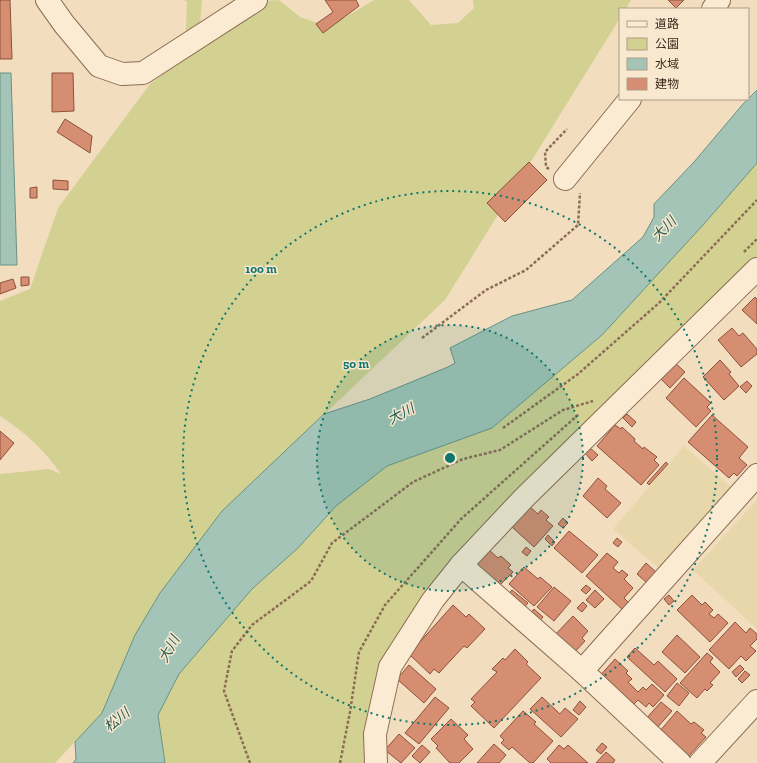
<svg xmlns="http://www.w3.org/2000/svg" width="757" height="763" font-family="'Zilla Slab','Noto Sans JP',serif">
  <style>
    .farmland { fill: #e9d7ac }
    .green { fill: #d2d192 }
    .water { fill: #a3c4b6; stroke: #699383 }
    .building { fill: #d58e71; stroke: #8f5039 }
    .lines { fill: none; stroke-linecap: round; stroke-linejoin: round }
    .minor-casing { stroke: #8d6c55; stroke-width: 24 }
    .path { stroke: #8d6c55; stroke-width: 2.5; stroke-dasharray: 3 2; stroke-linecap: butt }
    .minor { stroke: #fcebd3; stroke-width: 22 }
    .ring { fill: none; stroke: #0f766e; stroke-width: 2; stroke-dasharray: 2 4 }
    .labels { text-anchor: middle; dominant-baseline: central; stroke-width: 3; stroke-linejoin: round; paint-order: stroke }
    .water-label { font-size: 14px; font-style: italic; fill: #295d53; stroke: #f9e8d0 }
    .centre { fill: #0f766e; stroke: #f9e8d0; stroke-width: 2 }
    .ring-label { font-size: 12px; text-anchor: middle; font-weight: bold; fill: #0f766e; stroke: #f9e8d0; stroke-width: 3; stroke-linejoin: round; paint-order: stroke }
  </style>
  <rect width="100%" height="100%" fill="#f2ddbf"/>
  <!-- farmland -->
  <g class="farmland">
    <polygon points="684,446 732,488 661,570 613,529"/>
    <polygon points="757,500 757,629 693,570"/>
  </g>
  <!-- green -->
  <g class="green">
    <path d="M184,0H202L199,38L264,1L279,0L300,17L326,26L344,18L374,0H409L431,25L458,23L474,8L473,0H631L626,9H620V18L445,300L222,511L135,635L102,713L55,763H0V474L49,469L61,474C44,450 25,432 0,416V301L30,289L58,208L150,84L185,57L187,2Z"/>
    <polygon points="757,163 757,259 411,619 367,763 165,763 158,715 179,674 252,589 298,548 336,506 387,466 492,428 602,335 703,225"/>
  </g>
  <!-- water -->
  <g class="water">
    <polygon points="0,73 11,73 17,265 0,265"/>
    <polygon points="757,90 757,163 703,225 602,335 492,428 387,466 336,506 298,548 252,589 179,674 158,715 165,763 73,763 76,759 75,742 102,713 135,635 160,593 222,511 324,414 370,399 448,367 455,363 450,348 512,316 572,300 643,237 654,217 654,204 694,162 743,104"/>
  </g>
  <!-- building -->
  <g class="building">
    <polygon points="0,0 10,0 12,59 0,59"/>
    <polygon points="325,0 356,0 359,6 323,33 316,24 333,12"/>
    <polygon points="668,0 684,0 676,8"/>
    <polygon points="52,73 73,73 74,111 52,112"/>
    <polygon points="65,119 92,136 90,153 57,132"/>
    <polygon points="529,162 547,180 505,222 487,203"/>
    <polygon points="53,180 68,181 68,190 53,189"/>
    <polygon points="37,187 37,198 30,198 30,188"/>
    <polygon points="21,277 29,277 29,285 21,286"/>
    <polygon points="13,279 16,288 0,294 0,283"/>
    <polygon points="755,297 757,299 757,324 742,310"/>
    <polygon points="732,328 739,336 743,333 757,349 757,354 741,367 718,340"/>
    <polygon points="720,360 731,372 729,374 739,386 724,400 703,377"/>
    <polygon points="673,361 685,372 670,388 659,377"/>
    <polygon points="684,378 711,403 707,407 711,411 696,427 666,398"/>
    <polygon points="747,381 752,386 746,393 740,387"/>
    <polygon points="627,414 636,422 632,427 623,418"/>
    <polygon points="712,415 748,447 739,458 747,465 737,476 734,473 729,478 688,442"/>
    <polygon points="615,425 621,429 622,427 635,439 634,441 643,449 644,447 657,457 654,460 659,465 641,485 597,446"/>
    <polygon points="0,431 14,443 0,460"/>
    <polygon points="589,447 598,455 592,461 584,452"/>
    <polygon points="666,462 668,464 649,485 647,483"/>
    <polygon points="598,478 607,486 605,489 621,503 607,518 583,496"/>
    <polygon points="530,507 538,514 541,510 549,517 546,520 553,526 534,547 512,527"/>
    <polygon points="563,518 568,523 563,528 558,524"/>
    <polygon points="569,531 598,555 582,573 554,548"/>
    <polygon points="548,535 555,542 552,546 545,539"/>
    <polygon points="617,538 622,542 618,547 613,543"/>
    <polygon points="526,547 531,551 527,556 522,552"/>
    <polygon points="489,550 498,558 501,556 511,565 508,568 513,572 498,587 475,565"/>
    <polygon points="607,553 618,562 613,568 619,573 622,570 628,575 624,579 633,588 624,598 629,603 623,610 586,576"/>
    <polygon points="646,563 656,572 647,583 637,574"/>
    <polygon points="524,567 538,579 540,577 552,587 534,606 509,584"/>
    <polygon points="586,585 591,589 586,594 581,590"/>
    <polygon points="554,587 571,601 554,621 537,607"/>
    <polygon points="512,590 528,603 520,612 505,598"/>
    <polygon points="595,590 604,599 595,608 586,600"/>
    <polygon points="669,595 674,601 669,605 664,599"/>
    <polygon points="692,595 702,605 705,602 713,610 709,614 714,618 718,614 728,623 710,642 677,610"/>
    <polygon points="583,602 587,606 582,612 577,608"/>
    <polygon points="453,605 466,617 469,614 485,629 467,648 464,646 439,673 434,669 430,674 409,654"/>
    <polygon points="534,609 543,617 536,625 527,617"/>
    <polygon points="573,616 588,631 582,638 585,641 571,656 552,638"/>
    <polygon points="735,622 746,633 750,628 757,634 757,639 750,646 756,651 746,661 741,656 729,669 709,650"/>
    <polygon points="677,635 700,657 685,673 662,652"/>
    <polygon points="635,648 654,665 658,661 677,679 665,692 627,657"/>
    <polygon points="515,649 528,662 526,664 541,678 494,728 471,706 475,702 471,699 497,672 492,669 503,658 505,660"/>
    <polygon points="707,653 713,658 710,662 720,672 710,683 713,685 707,691 705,689 697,698 680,683"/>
    <polygon points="615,659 628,671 626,673 632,679 628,682 638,692 643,687 646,690 652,684 664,695 653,707 649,703 646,707 638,700 629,709 597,679"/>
    <polygon points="409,665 436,689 424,703 397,679"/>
    <polygon points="740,665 744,669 736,677 732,672"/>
    <polygon points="745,671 750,675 742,683 738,679"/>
    <polygon points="677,683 689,693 679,706 667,696"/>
    <polygon points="435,697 449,708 419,744 405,733"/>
    <polygon points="542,697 560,714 565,708 578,719 561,737 530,709"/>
    <polygon points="580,701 586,707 579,715 573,710"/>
    <polygon points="661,702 672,711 655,730 644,721"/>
    <polygon points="523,711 536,722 534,724 553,741 533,763 530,763 512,747 509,750 501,743 504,740 500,736"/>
    <polygon points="677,711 691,724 694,722 704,730 701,733 706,737 687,758 659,732"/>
    <polygon points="451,719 468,735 464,739 473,749 459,763 450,763 436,748 438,746 431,739"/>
    <polygon points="399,734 415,748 401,763 385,750"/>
    <polygon points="602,743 607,747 601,754 596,750"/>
    <polygon points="494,744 506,755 499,763 477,763"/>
    <polygon points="422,745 430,752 420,763 412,756"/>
    <polygon points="559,745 564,749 568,745 588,763 551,763 547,759"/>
    <polygon points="606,752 615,760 613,763 596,763"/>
  </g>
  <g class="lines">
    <!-- minor casing -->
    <g class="minor-casing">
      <g id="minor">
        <polyline points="47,0 64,24 99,66 122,74 143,73 256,0"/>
        <polyline points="713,9 719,0"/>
        <polyline points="565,179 630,99"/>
        <polyline points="461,565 582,671 680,763"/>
        <polyline points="582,671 757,475"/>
        <polyline points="376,763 375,734 390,667 433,600 461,565 524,498 757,269"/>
        <polyline points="700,763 757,701"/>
      </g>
    </g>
    <!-- path -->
    <g class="path">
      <polyline points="549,169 546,167 545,152 567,129"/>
      <polyline points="744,252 757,239"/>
      <polyline points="422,338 486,290 526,270 578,225 580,193"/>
      <polyline points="503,428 578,374 659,303 757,200"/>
      <polyline points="250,763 224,691 232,651 252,625 311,581 332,543 413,482 463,459 500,450 563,410 593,401"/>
      <polyline points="340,763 350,712 359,652 385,605 461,519 579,414"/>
    </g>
    <!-- minor -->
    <use href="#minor" class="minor"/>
  </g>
  <!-- distance rings -->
  <circle cx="450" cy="458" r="133" fill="#0f766e" fill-opacity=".12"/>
  <g class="ring">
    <circle cx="450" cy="458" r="133"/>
    <circle cx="450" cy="458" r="267"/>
  </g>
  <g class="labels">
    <!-- water labels -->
    <g class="water-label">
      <text transform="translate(664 229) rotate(-46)">大川</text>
      <text transform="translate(401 414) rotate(-28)">大川</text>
      <text transform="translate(169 649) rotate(-61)">大川</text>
      <text transform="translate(117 720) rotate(-39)">松川</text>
    </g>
  </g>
  <circle cx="450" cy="458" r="6" class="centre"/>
  <g class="ring-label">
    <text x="261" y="273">100 m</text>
    <text x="356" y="368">50 m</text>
  </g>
  <!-- legend -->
  <rect x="619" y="8" width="130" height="92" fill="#f9e8d0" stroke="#ad9b88"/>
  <rect x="627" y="21" width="20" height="6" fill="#fcebd3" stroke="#ad9b88"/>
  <text x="655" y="28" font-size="12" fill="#3b271b">道路</text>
  <rect x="627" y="38" width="20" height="12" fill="#d2d192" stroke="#ad9b88"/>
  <text x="655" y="48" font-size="12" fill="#3b271b">公園</text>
  <rect x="627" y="58" width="20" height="12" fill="#a3c4b6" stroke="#ad9b88"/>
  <text x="655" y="68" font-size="12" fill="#3b271b">水域</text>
  <rect x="627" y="78" width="20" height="12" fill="#d58e71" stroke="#ad9b88"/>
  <text x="655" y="88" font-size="12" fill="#3b271b">建物</text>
</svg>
